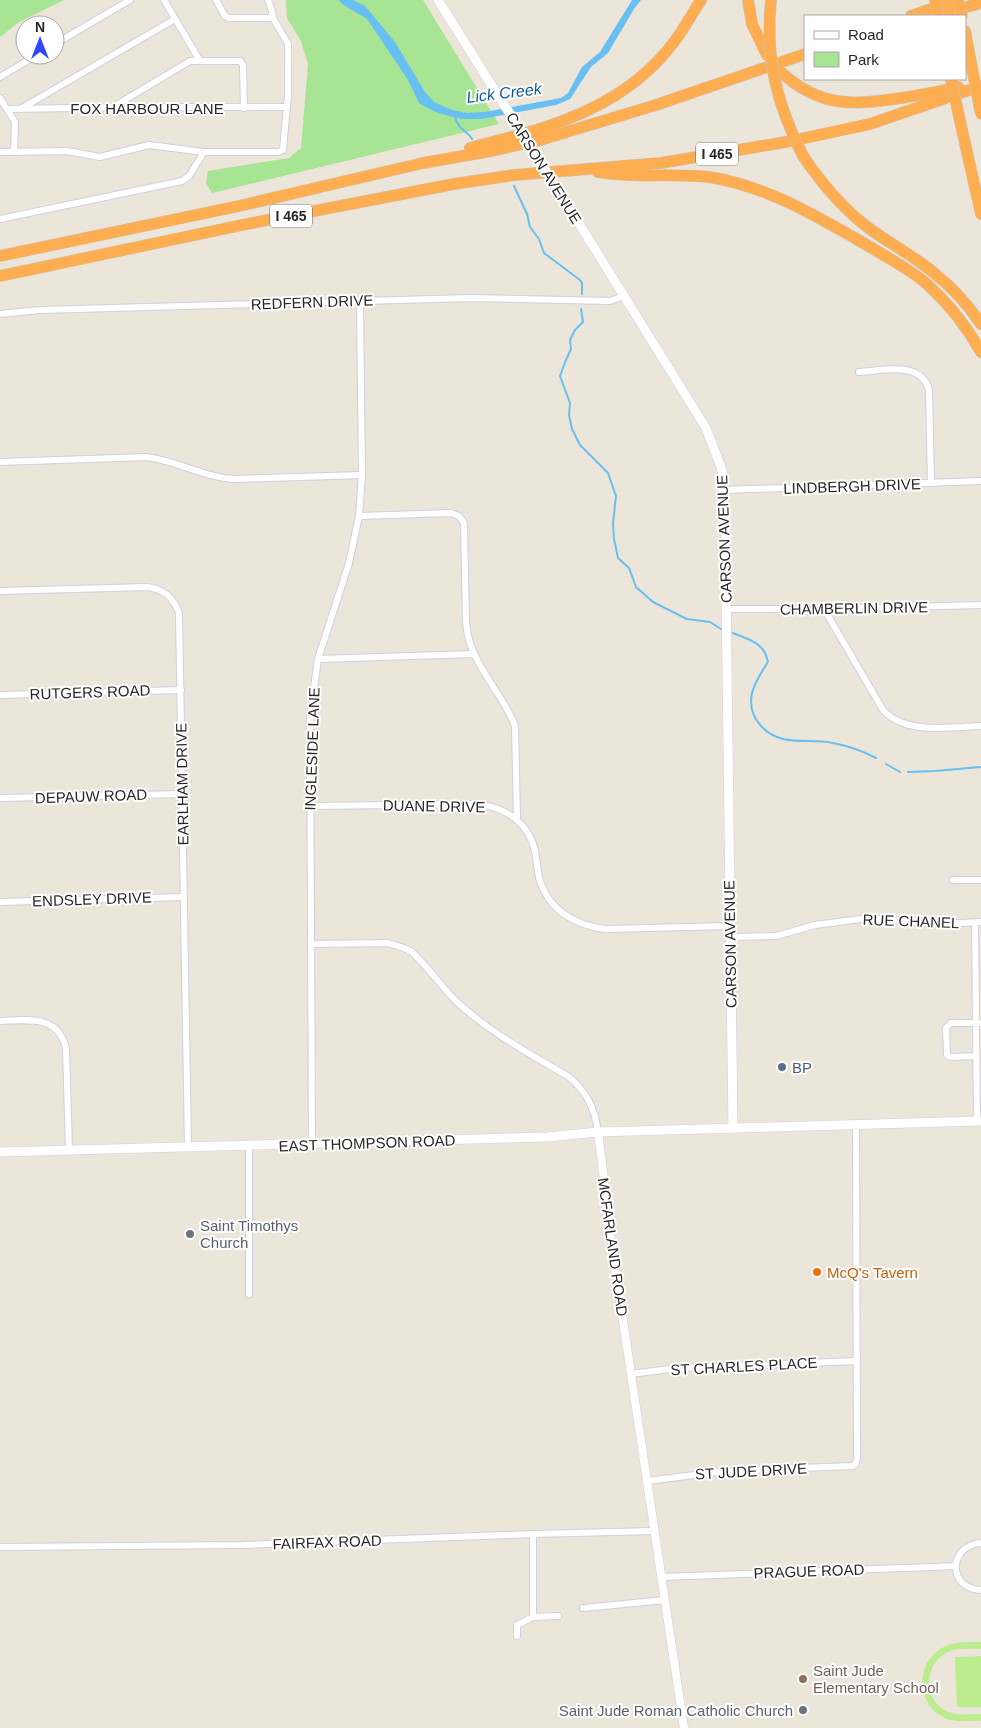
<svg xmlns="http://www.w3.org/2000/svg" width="981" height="1728" font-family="Helvetica,sans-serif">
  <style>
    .green { fill: #a7e493 }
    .pitch { fill: #bbec8e }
    .water { fill: #68c0f2 }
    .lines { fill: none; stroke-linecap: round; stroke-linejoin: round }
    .stream { stroke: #68c0f2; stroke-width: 2 }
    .minor-casing { stroke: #cfd0e2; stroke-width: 8 }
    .tertiary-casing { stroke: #cfd0e2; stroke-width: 9 }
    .secondary-casing { stroke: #cfd0e2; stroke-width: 10 }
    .motorway-casing { stroke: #c7c7c7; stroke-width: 12 }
    .minor { stroke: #fff; stroke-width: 6 }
    .tertiary { stroke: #fff; stroke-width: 8 }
    .secondary { stroke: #fff; stroke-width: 9 }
    .motorway { stroke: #ffad51; stroke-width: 11 }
    .secondary-bridge-casing { stroke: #cfd0e2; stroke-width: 10; stroke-linecap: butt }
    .motorway-bridge-casing { stroke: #c7c7c7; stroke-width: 12; stroke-linecap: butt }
    .secondary-bridge { stroke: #fff; stroke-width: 9 }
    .motorway-bridge { stroke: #ffad51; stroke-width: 11 }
    .service-dot { fill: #5c6f8a; stroke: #fff; stroke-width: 2 }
    .worship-dot { fill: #6b7280; stroke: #fff; stroke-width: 2 }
    .food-dot { fill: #e8710a; stroke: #fff; stroke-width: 2 }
    .education-dot { fill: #8d6e63; stroke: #fff; stroke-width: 2 }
    .labels { text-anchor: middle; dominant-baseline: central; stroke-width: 4; stroke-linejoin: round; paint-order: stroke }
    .shield { fill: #fff; stroke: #686868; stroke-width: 1 }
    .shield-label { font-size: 14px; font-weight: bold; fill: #282828 }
    .street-label { font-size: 15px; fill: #282828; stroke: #fff }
    .service-label { font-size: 15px; fill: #4e5e75; stroke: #fff; text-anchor: start }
    .worship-label { font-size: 15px; fill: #5b616d; stroke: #fff; text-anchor: start }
    .food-label { font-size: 15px; fill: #c56008; stroke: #fff; text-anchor: start }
    .education-label { font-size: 15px; fill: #785e54; stroke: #fff; text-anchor: start }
    .water-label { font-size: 16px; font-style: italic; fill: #095b9c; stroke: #fff }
  </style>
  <rect width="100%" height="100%" fill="#ece5d9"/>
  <!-- green -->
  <g class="green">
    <polygon points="0,0 64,0 19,22 0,37"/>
    <polygon points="286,0 423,0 499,124 212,193 206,183 208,171 289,158 301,148 308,64 301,41 287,18"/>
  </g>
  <!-- pitch -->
  <g class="pitch">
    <path d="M981,1642V1649C971,1649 959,1648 950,1651C924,1661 922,1698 946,1711C957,1716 969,1714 981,1714V1721C968,1721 955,1723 943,1717C914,1702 916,1658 946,1646C957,1641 970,1642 981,1642Z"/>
    <polygon points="981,1656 981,1707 957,1707 955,1657"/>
  </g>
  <!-- water -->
  <polygon class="water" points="339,0 353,0 365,6 395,42 425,92 434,102 452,110 467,113 485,112 561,98 568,93 582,67 600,52 632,0 641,0 634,9 608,53 591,67 570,99 556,105 482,119 461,119 445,115 433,111 419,103 408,80 367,19 342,4"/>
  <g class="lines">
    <!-- stream -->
    <g class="stream">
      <path d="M455,117C458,130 468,131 472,139"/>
      <polyline points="514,186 527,214 530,227 539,239 544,253 580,280 582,283 582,294"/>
      <polyline points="581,309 583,322 575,330 570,340 571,349 566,360 560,376 570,403 569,415 572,429 580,445 608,473 616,496 613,523 614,539 618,558 629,568 636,587 653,602 687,619 710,622 721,629"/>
      <path d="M733,633C749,640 764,642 768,662C762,671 755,682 752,693C747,715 763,734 783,739C799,743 817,739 833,743C848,746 863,751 876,758"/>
      <polyline points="886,764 900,772"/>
      <polyline points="908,772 935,771 980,767"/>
    </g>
    <!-- minor casing -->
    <g class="minor-casing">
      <g id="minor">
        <polyline points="164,0 200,61"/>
        <polyline points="216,0 225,16 229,18 273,18"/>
        <polyline points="55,44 130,0"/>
        <polyline points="0,77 37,55"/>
        <polyline points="0,98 15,122 14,152"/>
        <polyline points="113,107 190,61 240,61 243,65 244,108"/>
        <polyline points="22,108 175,19"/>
        <polyline points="7,109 145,107 287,107"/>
        <polyline points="0,152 67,151 100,157 149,145 204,152 278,152 283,150 288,95 288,44 273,18 272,11 268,0"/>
        <polyline points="0,219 182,181 189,176 204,152"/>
        <polyline points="0,314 40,310 471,298 610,301 624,296"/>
        <path d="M859,372C882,371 921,360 929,390L931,483"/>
        <path d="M0,462L147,457C177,461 203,477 234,479L362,475"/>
        <polyline points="724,490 981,481"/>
        <path d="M359,516L451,513L459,516L464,523L466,622C467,633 469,643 474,653C485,679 505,699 515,726L517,819"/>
        <path d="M0,591L147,587C164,589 173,597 179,613L188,1147"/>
        <polyline points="726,609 824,609 981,605"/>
        <path d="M824,609L883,710C905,735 951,727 981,726"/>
        <polyline points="318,659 474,654"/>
        <polyline points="0,695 181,690"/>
        <polyline points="0,798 182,794"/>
        <path d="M310,806L479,804C506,808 529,823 535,851C537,861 537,871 540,881C550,911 575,925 605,929L729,926"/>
        <polyline points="953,880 981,880"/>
        <polyline points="0,902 184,897"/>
        <polyline points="975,923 977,1121"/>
        <polyline points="730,937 776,936 815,925 868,918 942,924 981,922"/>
        <path d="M311,944L388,943L404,948L412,952C428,967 441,986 456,1001C490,1033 530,1054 569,1077C587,1092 595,1109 598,1132"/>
        <path d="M0,1021C27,1020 59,1014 66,1049L69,1150"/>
        <polyline points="976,1056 951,1057 947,1055 946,1028 951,1023 981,1023"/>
        <polyline points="312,1144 310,717 318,659 349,563 359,516 362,475 360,301"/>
        <polyline points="249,1146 249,1294"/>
        <polyline points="631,1374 677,1368 857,1361"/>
        <polyline points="647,1481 726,1471 852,1466 856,1464 857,1458 856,1124"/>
        <polyline points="533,1534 533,1617"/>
        <path d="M981,1543C947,1546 948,1589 981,1590"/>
        <polyline points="0,1547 244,1545 533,1534 654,1531"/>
        <polyline points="661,1577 931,1567 954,1566 956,1563"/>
        <polyline points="583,1608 665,1600"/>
        <polyline points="517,1636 517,1625 533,1617 558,1616"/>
      </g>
    </g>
    <!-- tertiary casing -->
    <g class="tertiary-casing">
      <polyline id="tertiary" points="598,1132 606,1195 606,1207 684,1728"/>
    </g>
    <!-- secondary casing -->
    <g class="secondary-casing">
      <g id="secondary">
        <polyline points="438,0 489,81"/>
        <polyline points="560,193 706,428 722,470 725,515 733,1128"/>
        <polyline points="0,1152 547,1137 598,1132 981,1121"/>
      </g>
    </g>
    <!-- motorway casing -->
    <g class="motorway-casing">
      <g id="motorway">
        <polyline points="748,0 752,24 767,55"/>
        <polyline points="911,16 957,0"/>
        <polyline points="935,16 981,3"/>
        <polyline points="965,31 971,63"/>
        <path d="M782,73C821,108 853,105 901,98C920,95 939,92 958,87"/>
        <polyline points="960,121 981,214"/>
        <path d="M470,148C494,141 519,136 543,128C595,111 641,86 674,42C684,29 692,14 701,0"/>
        <path d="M803,156C820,181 838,203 861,222C884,241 912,254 934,273C952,287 968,305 981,324"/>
        <path d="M598,172C637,179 677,172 715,178C769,188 814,215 860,241C883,255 907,267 927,284C949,304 967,327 981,352"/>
        <polyline points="0,256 239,206 423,163 491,151 540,140 656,105 805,54"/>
        <polyline points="0,276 242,225 454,184 514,175 661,163 786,142 870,124 981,86"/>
      </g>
    </g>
    <!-- minor -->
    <use href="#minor" class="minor"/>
    <!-- tertiary -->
    <use href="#tertiary" class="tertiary"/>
    <!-- secondary -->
    <use href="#secondary" class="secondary"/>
    <!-- motorway -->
    <use href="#motorway" class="motorway"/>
    <!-- secondary-bridge casing -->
    <g class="secondary-bridge-casing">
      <polyline id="secondary-bridge" points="489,81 560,193"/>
    </g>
    <!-- motorway-bridge casing -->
    <g class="motorway-bridge-casing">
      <g id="motorway-bridge">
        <path d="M771,0C765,58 777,105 803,156"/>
        <polyline points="935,0 938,16"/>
        <polyline points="958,0 962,16"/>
        <polyline points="971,63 981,114"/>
        <polyline points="951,79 960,121"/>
      </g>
    </g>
    <!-- secondary-bridge -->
    <use href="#secondary-bridge" class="secondary-bridge"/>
    <!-- motorway-bridge -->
    <use href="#motorway-bridge" class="motorway-bridge"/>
  </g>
  <!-- markers -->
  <circle class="service-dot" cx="782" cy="1067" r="5"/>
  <g class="worship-dot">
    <circle cx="190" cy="1234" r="5"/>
    <circle cx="803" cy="1710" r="5"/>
  </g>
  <circle class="food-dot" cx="817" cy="1272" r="5"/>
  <circle class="education-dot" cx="803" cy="1679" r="5"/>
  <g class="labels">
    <!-- shield labels -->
    <g class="shield">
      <rect x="696" y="142.5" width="42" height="23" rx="4"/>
      <rect x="270" y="204.5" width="42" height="23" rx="4"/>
    </g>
    <g class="shield-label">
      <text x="717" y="154">I 465</text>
      <text x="291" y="216">I 465</text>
    </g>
    <!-- street labels -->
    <g class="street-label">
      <text x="147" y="108">FOX HARBOUR LANE</text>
      <text transform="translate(544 168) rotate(58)">CARSON AVENUE</text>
      <text transform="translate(312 302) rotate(-2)">REDFERN DRIVE</text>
      <text transform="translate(852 486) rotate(-2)">LINDBERGH DRIVE</text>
      <text transform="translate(724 539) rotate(-92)">CARSON AVENUE</text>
      <text transform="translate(854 608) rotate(-1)">CHAMBERLIN DRIVE</text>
      <text transform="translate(90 692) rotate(-2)">RUTGERS ROAD</text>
      <text transform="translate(312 749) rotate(-88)">INGLESIDE LANE</text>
      <text transform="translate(182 784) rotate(-91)">EARLHAM DRIVE</text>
      <text transform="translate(91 796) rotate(-2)">DEPAUW ROAD</text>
      <text transform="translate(434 806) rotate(1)">DUANE DRIVE</text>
      <text transform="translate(92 899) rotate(-2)">ENDSLEY DRIVE</text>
      <text transform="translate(911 921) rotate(2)">RUE CHANEL</text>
      <text transform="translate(730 944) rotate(-91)">CARSON AVENUE</text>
      <text transform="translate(367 1143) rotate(-2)">EAST THOMPSON ROAD</text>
      <text transform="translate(613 1247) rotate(82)">MCFARLAND ROAD</text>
      <text transform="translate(744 1366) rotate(-3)">ST CHARLES PLACE</text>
      <text transform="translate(751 1471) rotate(-3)">ST JUDE DRIVE</text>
      <text transform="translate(327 1542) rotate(-2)">FAIRFAX ROAD</text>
      <text transform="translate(809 1571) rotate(-2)">PRAGUE ROAD</text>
    </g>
    <!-- service labels -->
    <g class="service-label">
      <text x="792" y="1067">BP</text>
    </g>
    <!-- worship labels -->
    <g class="worship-label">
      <text x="200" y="1225">Saint Timothys<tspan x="200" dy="17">Church</tspan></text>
      <text x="793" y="1710" text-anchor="end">Saint Jude Roman Catholic Church</text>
    </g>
    <!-- food labels -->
    <g class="food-label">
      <text x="827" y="1272">McQ's Tavern</text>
    </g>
    <!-- education labels -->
    <g class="education-label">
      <text x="813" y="1670">Saint Jude<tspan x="813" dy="17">Elementary School</tspan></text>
    </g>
    <!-- water labels -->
    <g class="water-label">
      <text transform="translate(504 93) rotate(-7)">Lick Creek</text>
    </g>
  </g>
  <!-- legend -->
  <rect x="804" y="15" width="162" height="65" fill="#ffffff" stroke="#a9a9a9"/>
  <rect x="814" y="31" width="25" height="8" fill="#ffffff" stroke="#a9a9a9"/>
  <text x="848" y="40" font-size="15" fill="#282828">Road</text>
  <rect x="814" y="52" width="25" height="15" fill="#a7e493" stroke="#a9a9a9"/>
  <text x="848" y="65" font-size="15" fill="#282828">Park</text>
  <!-- north arrow -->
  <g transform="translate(40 40)"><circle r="24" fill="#ffffff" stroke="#a9a9a9"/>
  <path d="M0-4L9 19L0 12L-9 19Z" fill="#3345ff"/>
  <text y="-8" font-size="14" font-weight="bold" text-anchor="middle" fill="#282828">N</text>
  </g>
</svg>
